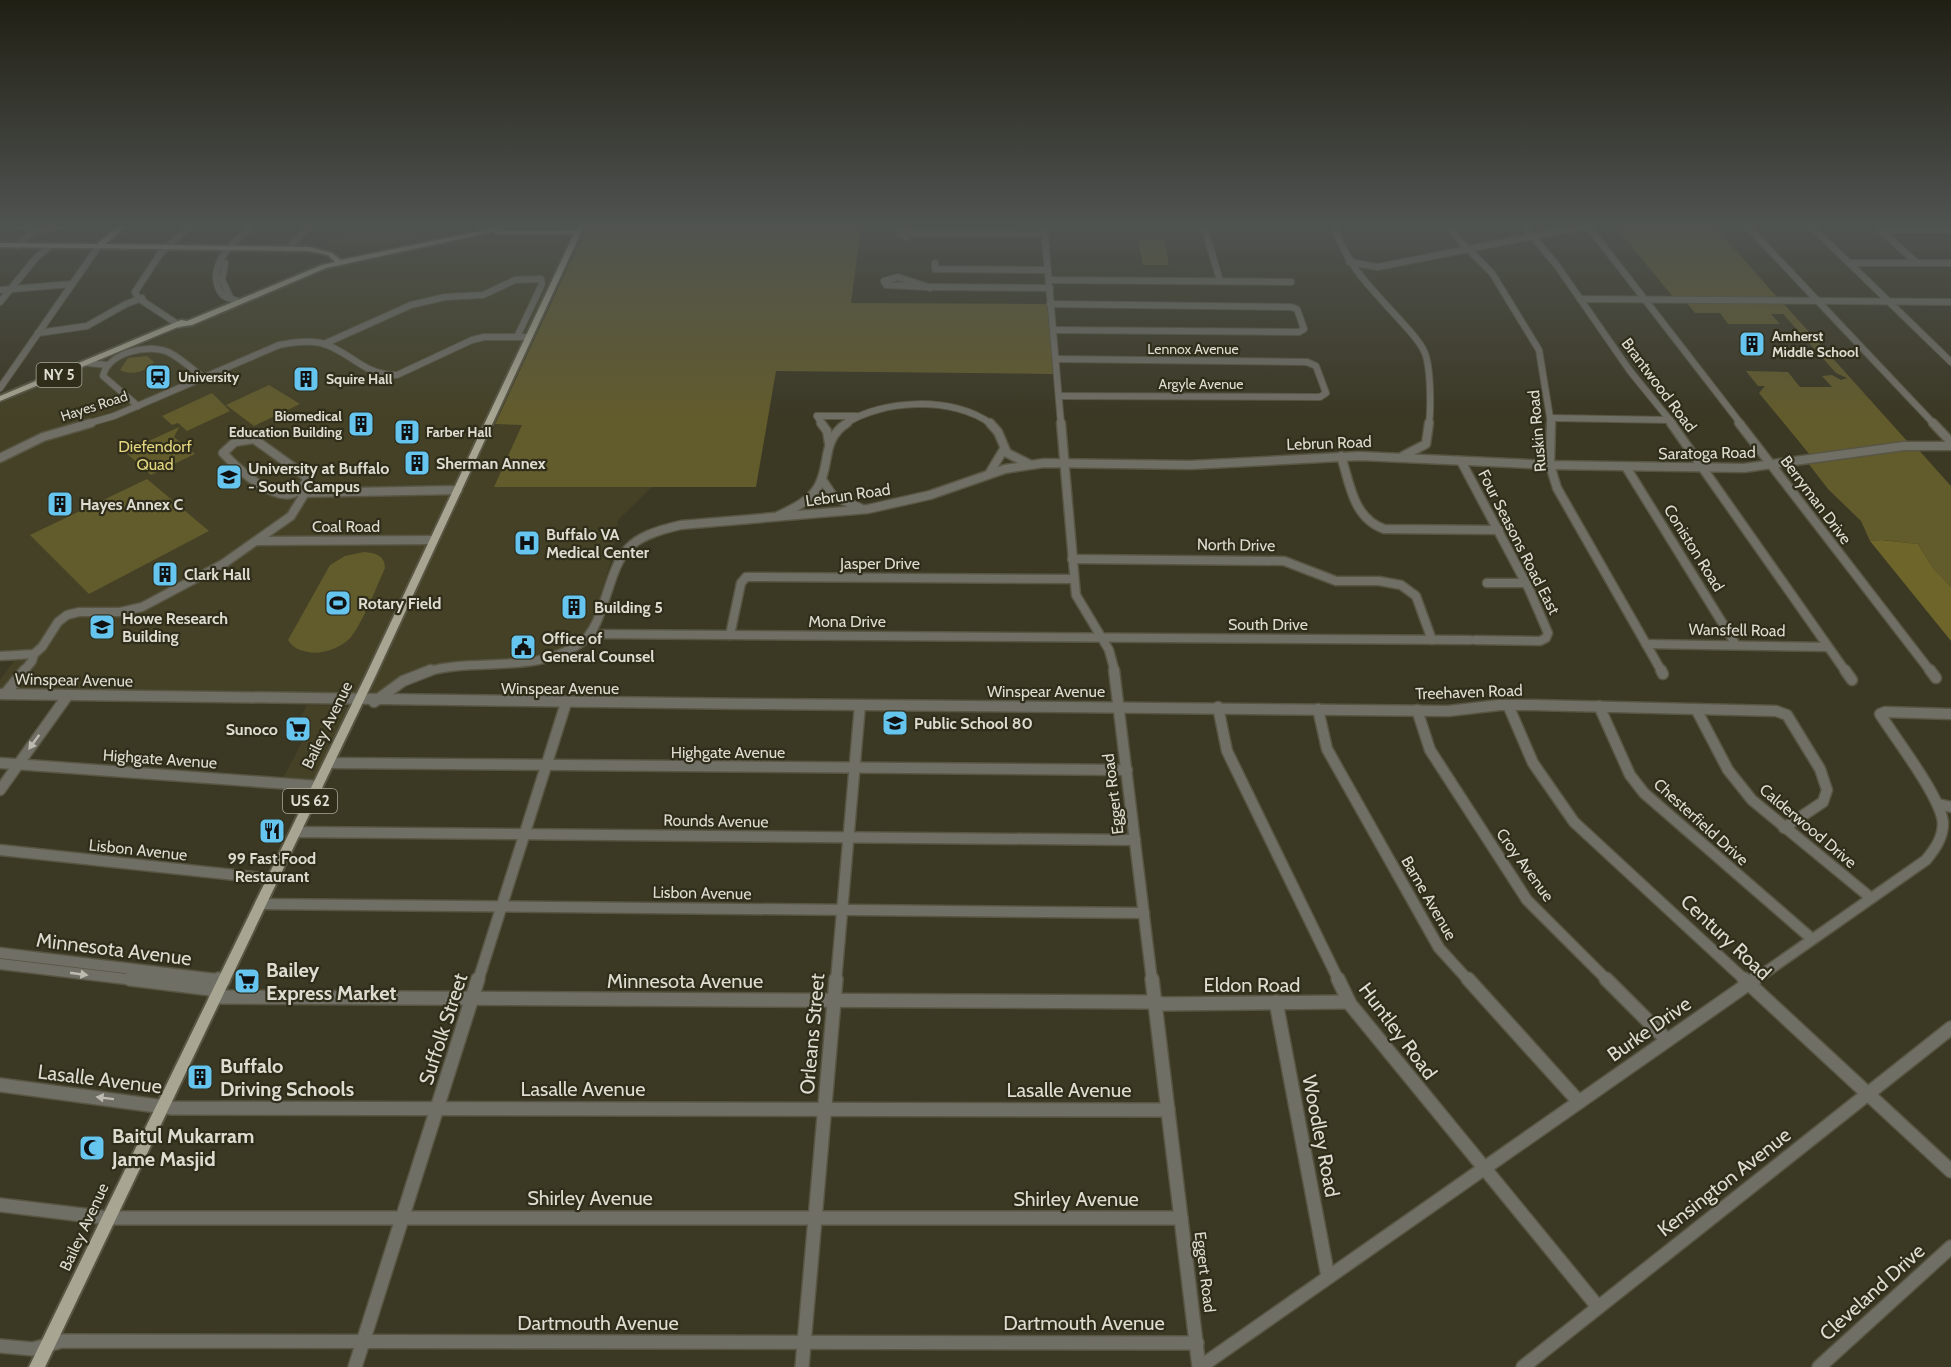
<svg xmlns="http://www.w3.org/2000/svg" width="1951" height="1367" font-family="Cabin,sans-serif">
  <style>
    .built { fill: #444126 }
    .green { fill: #625b2c }
    .forest { fill: #6d652a }
    .lines { fill: none; stroke-linecap: round; stroke-linejoin: round }
    .minor-far3-casing { stroke: #585643; stroke-width: 8 }
    .minor-far2-casing { stroke: #585643; stroke-width: 11 }
    .minor-far1-casing { stroke: #585643; stroke-width: 13 }
    .minor-casing { stroke: #585643; stroke-width: 16 }
    .major-casing { stroke: #585643; stroke-width: 4 }
    .minor-far3 { stroke: #706f66; stroke-width: 6 }
    .minor-far2 { stroke: #706f66; stroke-width: 8 }
    .minor-far1 { stroke: #706f66; stroke-width: 10 }
    .minor { stroke: #706f66; stroke-width: 13 }
    .major { fill: #a8a693; fill-rule: evenodd }
    .oneway { fill: #bdbbb0 }
    .labels { text-anchor: middle; dominant-baseline: central; stroke-width: 4.5; stroke-linejoin: round; paint-order: stroke }
    .far-poi-label { font-size: 14px; font-weight: bold; fill: #dedcd0; stroke: #302e1b; text-anchor: start }
    .far-street-label { font-size: 14px; fill: #dedcd0; stroke: #302e1b }
    .shield { fill: #302e1b; stroke: #aaa89a; stroke-width: 1.5 }
    .shield-label { font-size: 15px; font-weight: bold; fill: #dedcd0 }
    .street-label { font-size: 16px; fill: #dedcd0; stroke: #302e1b }
    .park-label { font-size: 16px; fill: #e3d67f; stroke: #302e1b }
    .poi-label { font-size: 16px; font-weight: bold; fill: #dedcd0; stroke: #302e1b; text-anchor: start }
    .near-street-label { font-size: 20px; fill: #dedcd0; stroke: #302e1b }
    .near-poi-label { font-size: 20px; font-weight: bold; fill: #dedcd0; stroke: #302e1b; text-anchor: start }
  </style>
  <rect width="100%" height="100%" fill="#3b3824"/>
  <!-- built -->
  <g class="built">
    <polygon points="347,226 480,226 363,252 334,251 321,248 331,237 338,237"/>
    <polygon points="565,233 571,236 354,696 0,689 0,680 14,661 0,661 0,403 336,266 480,235"/>
    <polygon points="495,424 523,424 495,487 652,487 618,520 610,565 590,629 566,648 536,660 468,662 372,694 371,688"/>
    <polygon points="307,705 345,706 349,708 314,779 309,782 282,780 303,740 288,739"/>
  </g>
  <!-- green -->
  <g class="green">
    <polygon points="587,226 861,226 851,303 1048,304 1053,374 776,371 756,487 494,487 522,425 495,424"/>
    <polygon points="1615,226 1714,226 1778,298 1673,297"/>
    <polygon points="1138,240 1164,240 1169,265 1143,265"/>
    <polygon points="1686,302 1783,303 1908,442 1946,442 1810,455 1759,393 1765,386 1758,386 1746,371 1788,372 1800,387 1832,387 1822,376 1832,375 1841,380 1847,378 1836,373 1783,314 1771,314 1780,324 1728,324 1720,313 1695,313"/>
    <path d="M147,356L154,362C146,372 131,376 120,370L128,358Z"/>
    <polygon points="269,385 300,404 254,426 226,405"/>
    <polygon points="212,393 230,411 187,431 178,423 172,425 162,416"/>
    <polygon points="179,427 174,437 195,454 151,475 125,452"/>
    <polygon points="1916,447 1951,486 1951,587 1933,568 1918,544 1883,540 1870,541 1861,521 1828,489 1808,463 1801,464"/>
    <polygon points="147,479 209,531 89,594 30,535"/>
    <path d="M364,552C375,553 385,555 385,568C376,588 364,620 351,637C342,648 321,655 308,652C299,650 293,648 288,640L330,565L345,556Z"/>
  </g>
  <!-- forest -->
  <polygon class="forest" points="1881,540 1918,544 1933,568 1951,587 1951,641 1870,541"/>
  <g class="lines">
    <!-- minor-far3 casing -->
    <g class="minor-far3-casing">
      <g id="minor-far3">
        <polyline points="22,226 35,230 63,226"/>
        <polyline points="1044,226 1061,424"/>
        <polyline points="1204,226 1220,281"/>
        <path d="M1334,226C1347,266 1371,288 1399,319C1407,328 1419,340 1424,351C1431,365 1431,408 1429,424"/>
        <polyline points="1449,226 1460,241 1492,273 1539,350 1551,424"/>
        <polyline points="1524,226 1558,267 1630,371 1673,424"/>
        <polyline points="1588,226 1741,424"/>
        <polyline points="1747,226 1934,424"/>
        <polyline points="1811,226 1951,362"/>
        <polygon points="902,228 913,233 906,237 900,233"/>
        <polyline points="1879,229 1917,263"/>
        <polyline points="1880,230 1951,230"/>
        <polyline points="480,232 484,226"/>
        <polyline points="913,233 1045,234"/>
        <polyline points="17,246 35,230"/>
        <polyline points="288,249 309,226"/>
        <polyline points="1349,262 1378,267 1585,226"/>
        <polyline points="225,263 222,280 230,297"/>
        <polyline points="935,263 935,269 1048,270"/>
        <polyline points="1849,263 1951,263"/>
        <polygon points="898,277 928,287 886,285 884,281"/>
        <polyline points="1049,280 1291,282"/>
        <polyline points="928,287 1050,288"/>
        <polyline points="928,287 930,288"/>
        <polyline points="0,290 72,284"/>
        <polyline points="1580,299 1951,302"/>
        <path d="M237,301C233,299 227,298 224,296C220,293 218,288 217,284C211,259 236,241 252,226"/>
        <polyline points="0,302 35,259 50,246"/>
        <polyline points="1050,304 1291,307 1297,309 1304,329 1299,332 1053,330"/>
        <polyline points="179,325 138,298 135,292 160,254 190,226"/>
        <polyline points="38,333 87,326 126,304 142,298"/>
        <polyline points="324,344 411,305 445,297 483,295 515,280 541,279 542,284 517,337"/>
        <polyline points="1056,359 1307,362 1316,366 1326,393 1320,397 1059,396"/>
        <polyline points="88,363 107,365"/>
        <polyline points="0,388 98,247"/>
        <path d="M138,406L103,376C108,353 147,343 168,352C181,358 191,369 203,377"/>
        <polyline points="817,416 856,416"/>
        <polyline points="817,416 822,424"/>
        <polyline points="1551,418 1670,420"/>
        <path d="M86,424L114,416L279,345C293,342 307,340 321,343C351,351 363,376 397,375L472,340L484,337H529"/>
        <path d="M845,424C882,399 954,396 991,424"/>
      </g>
    </g>
    <!-- minor-far2 casing -->
    <g class="minor-far2-casing">
      <g id="minor-far2">
        <polyline points="821,423 827,431 829,443"/>
        <polyline points="990,423 998,432 1007,453 1029,464"/>
        <polyline points="1061,423 1076,595 1109,650 1115,672"/>
        <polyline points="1551,423 1550,465 1557,488 1662,672"/>
        <polyline points="1671,423 1846,672"/>
        <polyline points="1739,423 1931,672"/>
        <polyline points="1933,423 1951,442"/>
        <path d="M254,439L304,475L307,480C305,483 302,489 298,491C276,506 237,468 223,453L235,442Z"/>
        <path d="M1341,456C1350,484 1353,518 1384,529L1499,530"/>
        <polyline points="1403,456 1426,444 1429,423"/>
        <polyline points="0,458 43,437 91,423"/>
        <polyline points="1461,461 1529,589 1548,633 1546,638 1540,641 1475,640"/>
        <polyline points="1626,467 1736,645"/>
        <polyline points="989,474 1004,449"/>
        <polyline points="823,481 833,496 860,508"/>
        <polyline points="301,493 458,490"/>
        <path d="M778,516C793,509 811,501 819,485C831,462 821,440 847,423"/>
        <polyline points="257,541 434,540"/>
        <polyline points="1072,559 1284,561 1336,581 1379,581 1401,585 1416,596 1432,640"/>
        <polyline points="1487,583 1525,583"/>
        <polyline points="590,634 1470,640"/>
        <polyline points="730,635 741,583 746,577 1074,579"/>
        <polyline points="1646,644 1827,647"/>
        <polyline points="0,656 34,654 42,647 58,622 67,615 79,612 120,612 142,607 223,564 291,516 305,493 306,482"/>
        <polyline points="23,672 32,661 34,654"/>
        <path d="M426,672C477,657 537,675 582,642C592,634 597,623 601,611C620,556 618,539 681,525L868,509L930,495L1005,469L1044,463L1190,465L1360,456L1550,465L1744,468L1904,446H1951"/>
      </g>
    </g>
    <!-- minor-far1 casing -->
    <g class="minor-far1-casing">
      <g id="minor-far1">
        <polyline points="1114,670 1152,981"/>
        <polyline points="1661,670 1663,674"/>
        <polyline points="1845,670 1852,680"/>
        <polyline points="1930,670 1936,678"/>
        <path d="M0,694C483,704 965,704 1448,711L1500,705H1533L1776,711L1787,715L1820,769L1827,790L1823,802L1784,828"/>
        <polyline points="5,694 25,670"/>
        <polyline points="374,702 403,681 431,670"/>
        <polyline points="1508,705 1533,763 1574,822 1746,981"/>
        <polyline points="1599,706 1630,775 1644,793 1812,939"/>
        <polyline points="1218,707 1227,751 1339,981"/>
        <polyline points="1318,709 1327,749 1439,948 1469,981"/>
        <polyline points="1696,709 1728,770 1752,800 1871,898"/>
        <polyline points="1417,710 1430,750 1527,900 1608,981"/>
        <polyline points="0,763 318,786"/>
        <polyline points="329,763 1127,770"/>
        <polyline points="0,790 68,695"/>
        <polyline points="1938,804 1951,807"/>
        <polyline points="295,832 1135,840"/>
        <polyline points="0,850 273,879"/>
        <polyline points="260,904 1144,913"/>
        <polyline points="0,953 224,980"/>
        <polyline points="0,964 143,981"/>
        <polyline points="478,981 566,703"/>
        <polyline points="836,981 860,705"/>
        <path d="M1753,981L1926,860C1935,849 1943,838 1943,823C1941,797 1895,738 1880,714L1885,712L1951,714"/>
      </g>
    </g>
    <!-- minor casing -->
    <g class="minor-casing">
      <g id="minor">
        <polyline points="130,979 219,990"/>
        <polyline points="219,979 224,980"/>
        <polyline points="1152,979 1199,1367"/>
        <polyline points="1338,979 1350,1004 1598,1307"/>
        <polyline points="1468,979 1579,1102"/>
        <polyline points="1606,979 1667,1040"/>
        <polyline points="1744,979 1951,1171"/>
        <polyline points="215,997 1149,1002 1164,1004 1349,1002"/>
        <polyline points="1276,1002 1328,1277"/>
        <polyline points="0,1085 172,1108 1168,1110"/>
        <polyline points="0,1205 108,1218 1181,1218"/>
        <polyline points="0,1346 33,1349 62,1341 1197,1343"/>
        <polyline points="355,1367 478,979"/>
        <polyline points="802,1367 836,979"/>
        <polyline points="1200,1367 1755,979"/>
        <polyline points="1523,1367 1951,1028"/>
        <polyline points="1819,1367 1951,1247"/>
      </g>
    </g>
    <!-- major casing -->
    <g class="major-casing">
      <polygon id="major" points="119,226 126,226 105,244 309,247 332,253 341,260 504,226 514,226 497,231 576,230 578,226 584,226 376,675 45,1367 29,1367 366,675 574,234 495,234 494,233 497,231 326,268 192,325 178,327 0,401 0,396 181,320 187,321 322,265 335,262 328,255 309,251 0,247 0,243 97,244"/>
    </g>
    <!-- minor-far3 -->
    <use href="#minor-far3" class="minor-far3"/>
    <!-- minor-far2 -->
    <use href="#minor-far2" class="minor-far2"/>
    <!-- minor-far1 -->
    <use href="#minor-far1" class="minor-far1"/>
    <!-- minor -->
    <use href="#minor" class="minor"/>
    <!-- major -->
    <use href="#major" class="major"/>
  </g>
  <!-- one-way arrows -->
  <defs><path id="oneway-solid" d="M-6-.8H1V-3.2L6.5 0L1 3.2V.8H-6Z" transform="scale(1.5)"/></defs>
  <g class="oneway">
    <use href="#oneway-solid" transform="translate(34 742) rotate(126)"/>
    <use href="#oneway-solid" transform="translate(79 974) rotate(8)"/>
    <use href="#oneway-solid" transform="translate(105 1098) rotate(-173)"/>
  </g>
  <!-- sky -->
  <linearGradient id="sky" x2="0" y2="1"><stop stop-color="#201f14"/><stop offset="0.54" stop-color="#4f5350"/><stop offset="1" stop-color="#4f5350" stop-opacity="0"/></linearGradient>
  <rect width="1951" height="417" fill="url(#sky)"/>
  <!-- icons -->
  <defs>
    <g id="building-square" transform="scale(1.35)"><rect x="-9" y="-9" width="18" height="18" rx="4" fill="#65c5ef" stroke="#302e1b"/><path d="M-4-6H4V6H1V3H-1V6H-4ZM-2.5-4.3h1.7v1.8h-1.7ZM.8-4.3h1.7v1.8H.8ZM-2.5-1h1.7V.8h-1.7ZM.8-1h1.7V.8H.8Z" fill="#111"/></g>
    <g id="station-square" transform="scale(1.35)"><rect x="-9" y="-9" width="18" height="18" rx="4" fill="#65c5ef" stroke="#302e1b"/><path d="M-3-6H3Q5-6 5-4V2Q5 4 3 4L4.5 6H3L1.5 4h-3L-3 6H-4.5L-3 4Q-5 4-5 2V-4Q-5-6-3-6ZM-3.5-4v3h7v-3ZM-3.5 1v1.5H-2V1ZM2 1v1.5H3.5V1Z" fill="#111"/></g>
    <g id="university-square" transform="scale(1.35)"><rect x="-9" y="-9" width="18" height="18" rx="4" fill="#65c5ef" stroke="#302e1b"/><path d="M0-5L7-2L0 1L-7-2ZM-4 1L0 2.5L4 1V4Q0 6-4 4Z" fill="#111"/></g>
    <g id="hospital-square" transform="scale(1.35)"><rect x="-9" y="-9" width="18" height="18" rx="4" fill="#65c5ef" stroke="#302e1b"/><path d="M-5-5h3v3.5h4V-5h3V5h-3V1.5h-4V5h-3Z" fill="#111"/></g>
    <g id="stadium-square" transform="scale(1.35)"><rect x="-9" y="-9" width="18" height="18" rx="4" fill="#65c5ef" stroke="#302e1b"/><path d="M0-5a6.5 5 0 1 0 0 10a6.5 5 0 1 0 0-10ZM-3.5-1.8h7v3.6h-7Z" fill="#111"/></g>
    <g id="civic-square" transform="scale(1.35)"><rect x="-9" y="-9" width="18" height="18" rx="4" fill="#65c5ef" stroke="#302e1b"/><path d="M-.6-6.5H3V-4.5H.6V-3L4-1V1h2V6H-6V1h2V-1L-.6-3ZM-1.2 2.5V6h2.4V2.5Z" fill="#111"/></g>
    <g id="school-square" transform="scale(1.35)"><rect x="-9" y="-9" width="18" height="18" rx="4" fill="#65c5ef" stroke="#302e1b"/><path d="M0-5L7-2L0 1L-7-2ZM-4 1L0 2.5L4 1V4Q0 6-4 4Z" fill="#111"/></g>
    <g id="supermarket-square" transform="scale(1.35)"><rect x="-9" y="-9" width="18" height="18" rx="4" fill="#65c5ef" stroke="#302e1b"/><path d="M-6-5.5h2.5l.6 2H6L4.5 2H-2.5L-4.4-4H-6ZM-1.5 3.2a1.3 1.3 0 1 0 .1 0ZM3 3.2a1.3 1.3 0 1 0 .1 0Z" fill="#111"/></g>
    <g id="restaurant-square" transform="scale(1.35)"><rect x="-9" y="-9" width="18" height="18" rx="4" fill="#65c5ef" stroke="#302e1b"/><path d="M-5-6h1v4h1v-4h1v4h1v-4h1v5L-1.5 .5V6h-2V.5L-5-1ZM5-6V6H3V1.5H1.5Q1.5-4 5-6Z" fill="#111"/></g>
    <g id="mosque-square" transform="scale(1.35)"><rect x="-9" y="-9" width="18" height="18" rx="4" fill="#65c5ef" stroke="#302e1b"/><path d="M3.5-4.9A6 6 0 1 0 3.5 4.9A5 5 0 1 1 3.5-4.9Z" fill="#111"/></g>
  </defs>
  <g fill-rule="evenodd">
    <use href="#building-square" x="1752" y="344"/>
    <use href="#station-square" x="158" y="377"/>
    <use href="#building-square" x="306" y="379"/>
    <use href="#building-square" x="361" y="424"/>
    <use href="#building-square" x="407" y="432"/>
    <use href="#building-square" x="417" y="463"/>
    <use href="#university-square" x="229" y="477"/>
    <use href="#building-square" x="60" y="504"/>
    <use href="#hospital-square" x="527" y="543"/>
    <use href="#building-square" x="165" y="574"/>
    <use href="#stadium-square" x="338" y="603"/>
    <use href="#building-square" x="574" y="607"/>
    <use href="#university-square" x="102" y="627"/>
    <use href="#civic-square" x="523" y="647"/>
    <use href="#school-square" x="895" y="723"/>
    <use href="#supermarket-square" x="298" y="729"/>
    <use href="#restaurant-square" x="272" y="831"/>
    <use href="#supermarket-square" x="247" y="981"/>
    <use href="#building-square" x="200" y="1077"/>
    <use href="#mosque-square" x="92" y="1148"/>
  </g>
  <g class="labels">
    <!-- far-poi labels -->
    <g class="far-poi-label">
      <text x="1772" y="336">Amherst<tspan x="1772" dy="16">Middle School</tspan></text>
      <text x="178" y="377">University</text>
      <text x="326" y="379">Squire Hall</text>
      <text x="342" y="416" text-anchor="end">Biomedical<tspan x="342" dy="16">Education Building</tspan></text>
      <text x="426" y="432">Farber Hall</text>
    </g>
    <!-- far-street labels -->
    <g class="far-street-label">
      <text x="1193" y="349">Lennox Avenue</text>
      <text x="1201" y="384">Argyle Avenue</text>
      <text transform="translate(94 406) rotate(-18)">Hayes Road</text>
    </g>
    <!-- shield labels -->
    <g class="shield">
      <rect x="36.5" y="363" width="45" height="24" rx="4.5"/>
      <rect x="283" y="789" width="54" height="24" rx="4.5"/>
    </g>
    <g class="shield-label">
      <text x="59" y="375">NY 5</text>
      <text x="310" y="801">US 62</text>
    </g>
    <!-- street labels -->
    <g class="street-label">
      <text transform="translate(1659 385) rotate(53)">Brantwood Road</text>
      <text transform="translate(1537 431) rotate(-95)">Ruskin Road</text>
      <text transform="translate(1329 443) rotate(-2)">Lebrun Road</text>
      <text transform="translate(1707 453) rotate(-1)">Saratoga Road</text>
      <text transform="translate(848 495) rotate(-8)">Lebrun Road</text>
      <text transform="translate(1816 500) rotate(53)">Berryman Drive</text>
      <text x="346" y="526">Coal Road</text>
      <text transform="translate(1519 542) rotate(63)">Four Seasons Road East</text>
      <text transform="translate(1236 545) rotate(1)">North Drive</text>
      <text transform="translate(1694 548) rotate(58)">Coniston Road</text>
      <text x="880" y="563">Jasper Drive</text>
      <text x="847" y="621">Mona Drive</text>
      <text x="1268" y="624">South Drive</text>
      <text transform="translate(1737 630) rotate(1)">Wansfell Road</text>
      <text transform="translate(74 680) rotate(1)">Winspear Avenue</text>
      <text x="560" y="688">Winspear Avenue</text>
      <text x="1046" y="691">Winspear Avenue</text>
      <text transform="translate(1469 692) rotate(-2)">Treehaven Road</text>
      <text transform="translate(327 725) rotate(-64)">Bailey Avenue</text>
      <text x="728" y="752">Highgate Avenue</text>
      <text transform="translate(160 759) rotate(4)">Highgate Avenue</text>
      <text transform="translate(1113 794) rotate(-97)">Eggert Road</text>
      <text transform="translate(716 821) rotate(1)">Rounds Avenue</text>
      <text transform="translate(1701 822) rotate(42)">Chesterfield Drive</text>
      <text transform="translate(1808 826) rotate(40)">Calderwood Drive</text>
      <text transform="translate(138 850) rotate(6)">Lisbon Avenue</text>
      <text transform="translate(1525 865) rotate(54)">Croy Avenue</text>
      <text transform="translate(702 893) rotate(1)">Lisbon Avenue</text>
      <text transform="translate(1429 898) rotate(60)">Bame Avenue</text>
      <text transform="translate(84 1227) rotate(-65)">Bailey Avenue</text>
      <text transform="translate(1205 1272) rotate(83)">Eggert Road</text>
    </g>
    <!-- park labels -->
    <g class="park-label">
      <text x="155" y="446">Diefendorf<tspan x="155" dy="18">Quad</tspan></text>
    </g>
    <!-- poi labels -->
    <g class="poi-label">
      <text x="436" y="463">Sherman Annex</text>
      <text x="248" y="468">University at Buffalo<tspan x="248" dy="18">- South Campus</tspan></text>
      <text x="80" y="504">Hayes Annex C</text>
      <text x="546" y="534">Buffalo VA<tspan x="546" dy="18">Medical Center</tspan></text>
      <text x="184" y="574">Clark Hall</text>
      <text x="358" y="603">Rotary Field</text>
      <text x="594" y="607">Building 5</text>
      <text x="122" y="618">Howe Research<tspan x="122" dy="18">Building</tspan></text>
      <text x="542" y="638">Office of<tspan x="542" dy="18">General Counsel</tspan></text>
      <text x="914" y="723">Public School 80</text>
      <text x="278" y="729" text-anchor="end">Sunoco</text>
      <text x="272" y="858" text-anchor="middle">99 Fast Food<tspan x="272" dy="18">Restaurant</tspan></text>
    </g>
    <!-- near-street labels -->
    <g class="near-street-label">
      <text transform="translate(1726 937) rotate(43)">Century Road</text>
      <text transform="translate(114 949) rotate(7)">Minnesota Avenue</text>
      <text x="685" y="981">Minnesota Avenue</text>
      <text x="1252" y="985">Eldon Road</text>
      <text transform="translate(443 1029) rotate(-72)">Suffolk Street</text>
      <text transform="translate(1649 1029) rotate(-35)">Burke Drive</text>
      <text transform="translate(1398 1031) rotate(53)">Huntley Road</text>
      <text transform="translate(812 1034) rotate(-85)">Orleans Street</text>
      <text transform="translate(100 1079) rotate(7)">Lasalle Avenue</text>
      <text x="583" y="1089">Lasalle Avenue</text>
      <text x="1069" y="1090">Lasalle Avenue</text>
      <text transform="translate(1321 1136) rotate(79)">Woodley Road</text>
      <text transform="translate(1724 1182) rotate(-38)">Kensington Avenue</text>
      <text x="590" y="1198">Shirley Avenue</text>
      <text x="1076" y="1199">Shirley Avenue</text>
      <text transform="translate(1872 1292) rotate(-42)">Cleveland Drive</text>
      <text x="598" y="1323">Dartmouth Avenue</text>
      <text x="1084" y="1323">Dartmouth Avenue</text>
    </g>
    <!-- near-poi labels -->
    <g class="near-poi-label">
      <text x="266" y="970">Bailey<tspan x="266" dy="23">Express Market</tspan></text>
      <text x="220" y="1066">Buffalo<tspan x="220" dy="23">Driving Schools</tspan></text>
      <text x="112" y="1136">Baitul Mukarram<tspan x="112" dy="23">Jame Masjid</tspan></text>
    </g>
  </g>
</svg>
